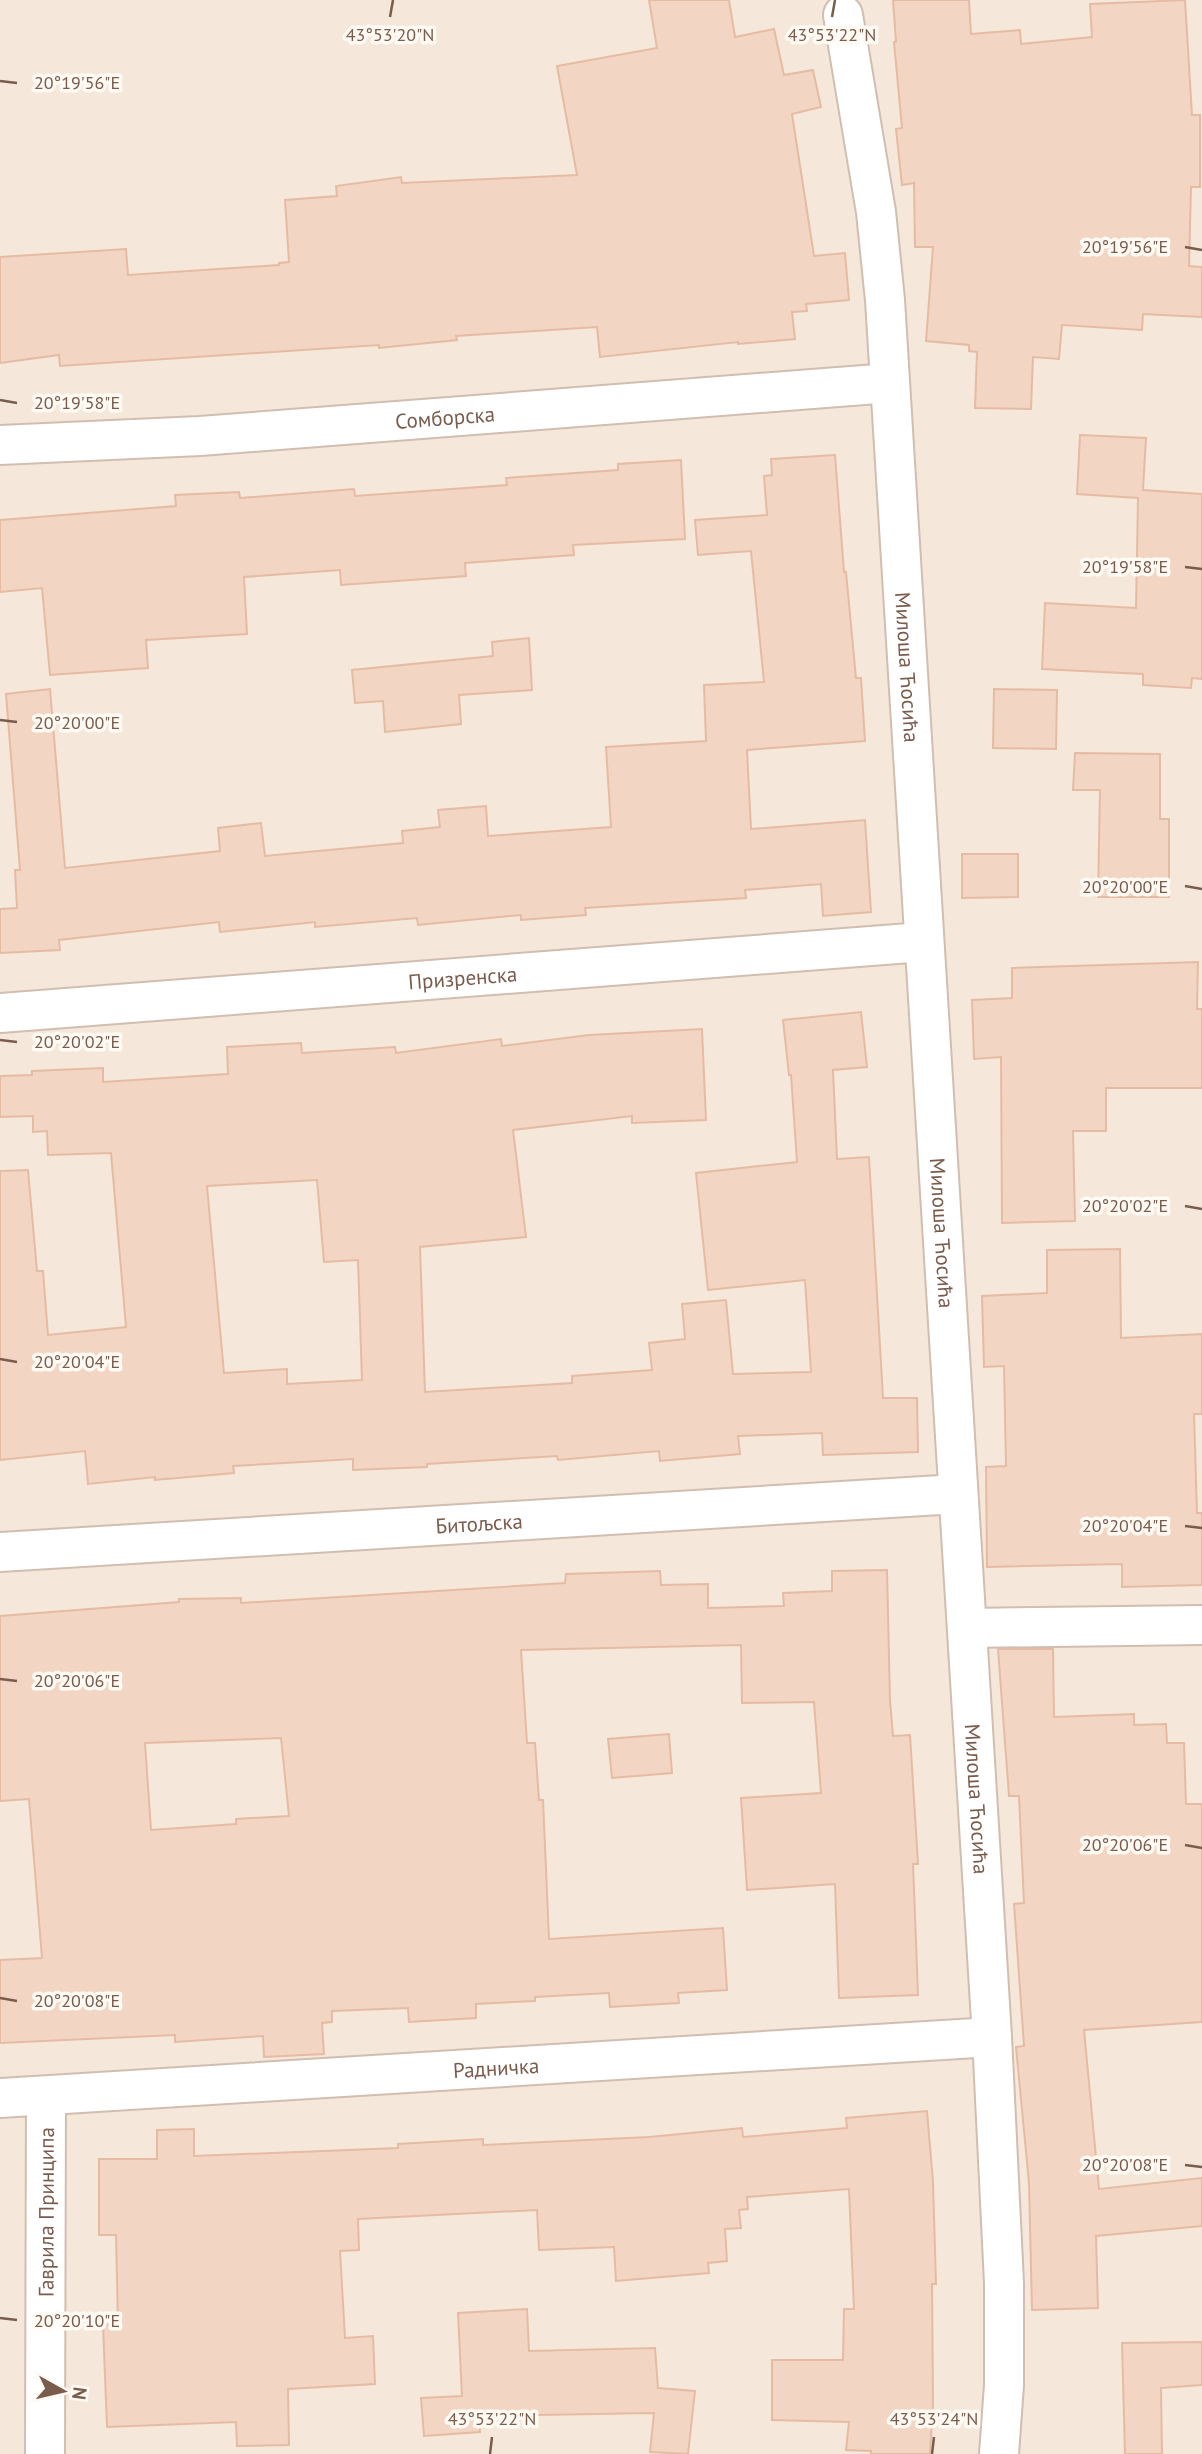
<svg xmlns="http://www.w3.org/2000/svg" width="1202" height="2454" font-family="'PT Sans',sans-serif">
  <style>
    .residential { fill: #f5e8da }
    .building { fill: #f3d5c3; stroke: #e6bba3; stroke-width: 2; fill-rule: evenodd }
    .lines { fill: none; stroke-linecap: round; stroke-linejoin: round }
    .minor-casing { stroke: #d1beb0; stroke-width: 42 }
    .minor { stroke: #fff; stroke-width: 38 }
    .ticks { fill: none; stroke: #7a5c4d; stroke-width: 2.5 }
    .labels { text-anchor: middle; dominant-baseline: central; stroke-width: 7; stroke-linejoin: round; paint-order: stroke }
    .street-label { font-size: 21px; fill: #7a5c4d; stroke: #fffaf3 }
    .ticks-label { font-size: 18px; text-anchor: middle; fill: #7a5c4d; stroke: #fffaf3; stroke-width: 7; stroke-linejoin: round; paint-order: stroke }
  </style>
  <rect width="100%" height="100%" fill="#fdf6ec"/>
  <!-- residential -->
  <rect class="residential" x="0" y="0" width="1202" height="2454"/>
  <!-- building -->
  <g class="building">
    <polygon points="649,0 729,0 735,37 774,29 784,75 813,70 821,107 792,114 814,256 845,253 849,300 806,304 807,311 792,312 795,339 738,344 738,342 600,357 597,327 456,336 457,340 379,348 379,345 60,366 59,355 0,363 0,257 126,249 128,275 279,265 279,263 289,262 285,200 337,196 336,186 401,177 402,183 577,175 557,66 657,48"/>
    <polygon points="893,0 969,0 971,34 1020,30 1021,44 1092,37 1090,4 1185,0 1192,115 1200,115 1200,187 1191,187 1189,266 1202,267 1202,317 1143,314 1142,330 1062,325 1059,359 1033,357 1031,409 975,408 977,352 969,351 969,345 926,341 933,247 915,247 914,183 902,185 896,129 902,128 894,42 896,42"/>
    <polygon points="1080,435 1146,438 1143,490 1202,494 1202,679 1192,678 1191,688 1143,685 1143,674 1042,669 1045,603 1136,608 1138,498 1077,494"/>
    <polygon points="835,455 844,572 846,572 856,678 861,678 865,741 747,750 751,829 865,820 871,912 823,916 821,884 745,890 746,898 585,908 586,915 521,920 521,915 418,925 417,918 315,927 315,922 220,932 219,922 59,940 60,950 0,953 0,909 17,908 15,870 20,870 6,694 50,689 65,868 220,851 218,828 261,823 265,856 403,843 402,831 440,827 438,810 486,806 488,836 611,827 606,747 706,741 704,685 764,682 751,551 698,555 695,520 767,515 764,476 772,475 771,459"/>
    <polygon points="681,460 685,539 573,545 574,555 465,563 466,576 341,585 340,570 244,577 247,634 146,640 148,668 50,675 42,588 0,592 0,520 176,506 175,495 239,492 240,498 354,489 355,496 507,485 506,478 618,470 618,464"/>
    <polygon points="529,638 532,690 459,695 461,724 385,732 383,701 355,703 352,670 493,656 492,642"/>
    <polygon points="994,689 1057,690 1056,749 993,748"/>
    <polygon points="1075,753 1160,754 1160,819 1169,819 1169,897 1098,897 1100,790 1073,790"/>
    <polygon points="962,854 1018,854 1018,897 962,898"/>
    <polygon points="1198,962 1197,1009 1202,1009 1202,1088 1106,1088 1106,1131 1073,1131 1075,1221 1002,1223 1001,1057 974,1059 972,1000 1012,998 1012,968"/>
    <path d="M861,1012L867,1067L833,1070L837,1159L869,1157L883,1398H917L918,1452L823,1455L822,1433L738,1436L740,1454L660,1461L659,1451L558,1460L557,1456L427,1464V1467L353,1470V1459L233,1466L234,1473L155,1480V1477L88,1484L85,1451L0,1460V1171L28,1170L37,1271H43L48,1335L126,1327L111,1153L48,1155L47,1131L33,1132V1116L0,1117V1076L32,1075V1071L103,1068V1082L228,1074L227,1047L301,1043L302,1053L395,1047L396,1053L501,1039L502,1046L589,1035L702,1029L706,1120L632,1123V1116L513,1130L526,1237L420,1247L425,1392L572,1383V1376L652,1370L649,1343L685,1339L682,1304L726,1300L733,1374L811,1372L805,1280L708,1290L696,1173L797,1162L791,1075H789L783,1020ZM317,1180L324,1262L358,1260L362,1380L287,1384V1369L224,1373L207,1186Z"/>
    <polygon points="1120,1249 1121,1338 1202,1334 1202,1414 1194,1414 1197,1513 1202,1513 1202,1585 1122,1587 1122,1564 987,1567 986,1467 1006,1466 1004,1366 984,1367 982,1296 1047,1293 1047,1250"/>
    <path d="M887,1570L890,1700L893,1736L910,1735L918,1864H913L918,1995L839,1998L835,1884L747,1890L741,1798L821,1793L814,1702L742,1703L741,1645L521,1650L527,1743H535L539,1800H543L549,1939L723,1928L727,1990L678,1993L679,2003L610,2007L609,1993L535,1997V2001L476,2004V2018L409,2022L408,2008L332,2011V2022L322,2023L324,2054L264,2057L263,2036L175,2042V2035L0,2043V1960L42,1958L29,1799L0,1801V1616L179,1602V1599L241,1598V1603L565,1583L566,1574L660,1571L661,1585L708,1584V1608L784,1606L783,1593L832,1591V1571ZM281,1738L289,1816L236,1819V1824L151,1830L145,1743Z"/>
    <polygon points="998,1649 1053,1649 1054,1717 1134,1714 1134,1725 1166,1724 1167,1743 1184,1743 1186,1804 1202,1804 1202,2022 1084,2030 1099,2189 1202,2178 1202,2226 1096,2236 1098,2308 1032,2310 1029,2183 1016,2047 1024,2046 1014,1904 1024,1903 1019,1796 1009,1796"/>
    <polygon points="669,1734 672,1773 612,1778 608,1739"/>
    <polygon points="927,2111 933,2182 936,2284 932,2284 933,2404 930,2454 871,2454 871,2451 846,2450 849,2422 772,2420 772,2360 843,2360 844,2309 854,2309 849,2189 747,2197 748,2209 739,2210 741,2228 725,2229 727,2261 708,2263 709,2273 616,2281 614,2247 539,2250 537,2210 358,2219 359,2250 340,2251 345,2338 373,2336 375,2384 288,2389 289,2445 237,2446 236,2422 107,2427 103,2325 118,2324 116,2235 99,2235 99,2159 157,2159 157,2130 194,2129 194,2156 398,2148 398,2144 483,2139 483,2145 649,2137 742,2128 743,2137 847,2128 846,2118"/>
    <polygon points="527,2309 529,2351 655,2348 658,2388 695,2391 688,2454 650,2452 654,2413 479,2416 480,2432 424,2436 421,2398 462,2396 458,2313"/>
    <polygon points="1202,2342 1202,2385 1161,2388 1162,2454 1125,2454 1122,2343"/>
  </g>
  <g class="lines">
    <!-- minor casing -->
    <g class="minor-casing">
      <g id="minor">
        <path id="s1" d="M843,15L876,212L885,300L992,2037L1004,2283V2385L999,2454"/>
        <path id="s2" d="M0,445L200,436L890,383"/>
        <path id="s3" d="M0,1013L923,942"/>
        <path id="s4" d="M0,1552L957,1494"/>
        <polyline points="967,1628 1202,1625"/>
        <path id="s5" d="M0,2098L992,2037"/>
        <path id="s6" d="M45,2454L46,2097"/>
      </g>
    </g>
    <!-- minor -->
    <use href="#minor" class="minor"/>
  </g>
  <!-- ticks -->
  <path class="ticks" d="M390,17L393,0M832,17L835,0M0,81L17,83M1185,247L1202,250M0,400L17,403M1185,567L1202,569M0,720L17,722M1185,886L1202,889M0,1040L17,1042M1185,1206L1202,1209M0,1359L17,1362M1185,1526L1202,1528M0,1679L17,1681M1185,1845L1202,1848M0,1998L17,2001M1185,2165L1202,2167M0,2318L17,2320M490,2454L492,2437M932,2454L934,2437"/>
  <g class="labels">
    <!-- street labels -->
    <g class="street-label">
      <text stroke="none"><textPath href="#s2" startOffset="446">Сомборска</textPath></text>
      <text stroke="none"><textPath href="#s1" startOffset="656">Милоша Ћосића</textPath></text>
      <text stroke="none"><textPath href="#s3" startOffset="464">Призренска</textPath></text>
      <text stroke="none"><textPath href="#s1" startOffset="1223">Милоша Ћосића</textPath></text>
      <text stroke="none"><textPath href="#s4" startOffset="480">Битољска</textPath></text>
      <text stroke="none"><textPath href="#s1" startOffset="1790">Милоша Ћосића</textPath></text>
      <text stroke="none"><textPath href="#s5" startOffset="497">Радничка</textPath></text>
      <text stroke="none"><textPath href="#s6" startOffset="242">Гаврила Принципа</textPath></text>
    </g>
  </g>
  <g class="ticks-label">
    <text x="390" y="41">43°53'20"N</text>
    <text x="832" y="41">43°53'22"N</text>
    <text x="77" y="89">20°19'56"E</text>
    <text x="1125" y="253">20°19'56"E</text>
    <text x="77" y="409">20°19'58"E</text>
    <text x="1125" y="573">20°19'58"E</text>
    <text x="77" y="729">20°20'00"E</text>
    <text x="1125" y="893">20°20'00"E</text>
    <text x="77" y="1048">20°20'02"E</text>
    <text x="1125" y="1212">20°20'02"E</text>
    <text x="77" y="1368">20°20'04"E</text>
    <text x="1125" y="1532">20°20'04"E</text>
    <text x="77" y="1687">20°20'06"E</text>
    <text x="1125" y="1851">20°20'06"E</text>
    <text x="77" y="2007">20°20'08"E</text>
    <text x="1125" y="2171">20°20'08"E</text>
    <text x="77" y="2327">20°20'10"E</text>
    <text x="492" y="2425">43°53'22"N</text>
    <text x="934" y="2425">43°53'24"N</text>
  </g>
  <!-- north arrow -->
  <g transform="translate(63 2391) rotate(98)" stroke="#fffaf3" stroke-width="5" paint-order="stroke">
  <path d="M0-5L12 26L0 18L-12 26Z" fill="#7a5c4d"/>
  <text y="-10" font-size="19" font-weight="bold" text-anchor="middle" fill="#7a5c4d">N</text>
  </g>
</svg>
